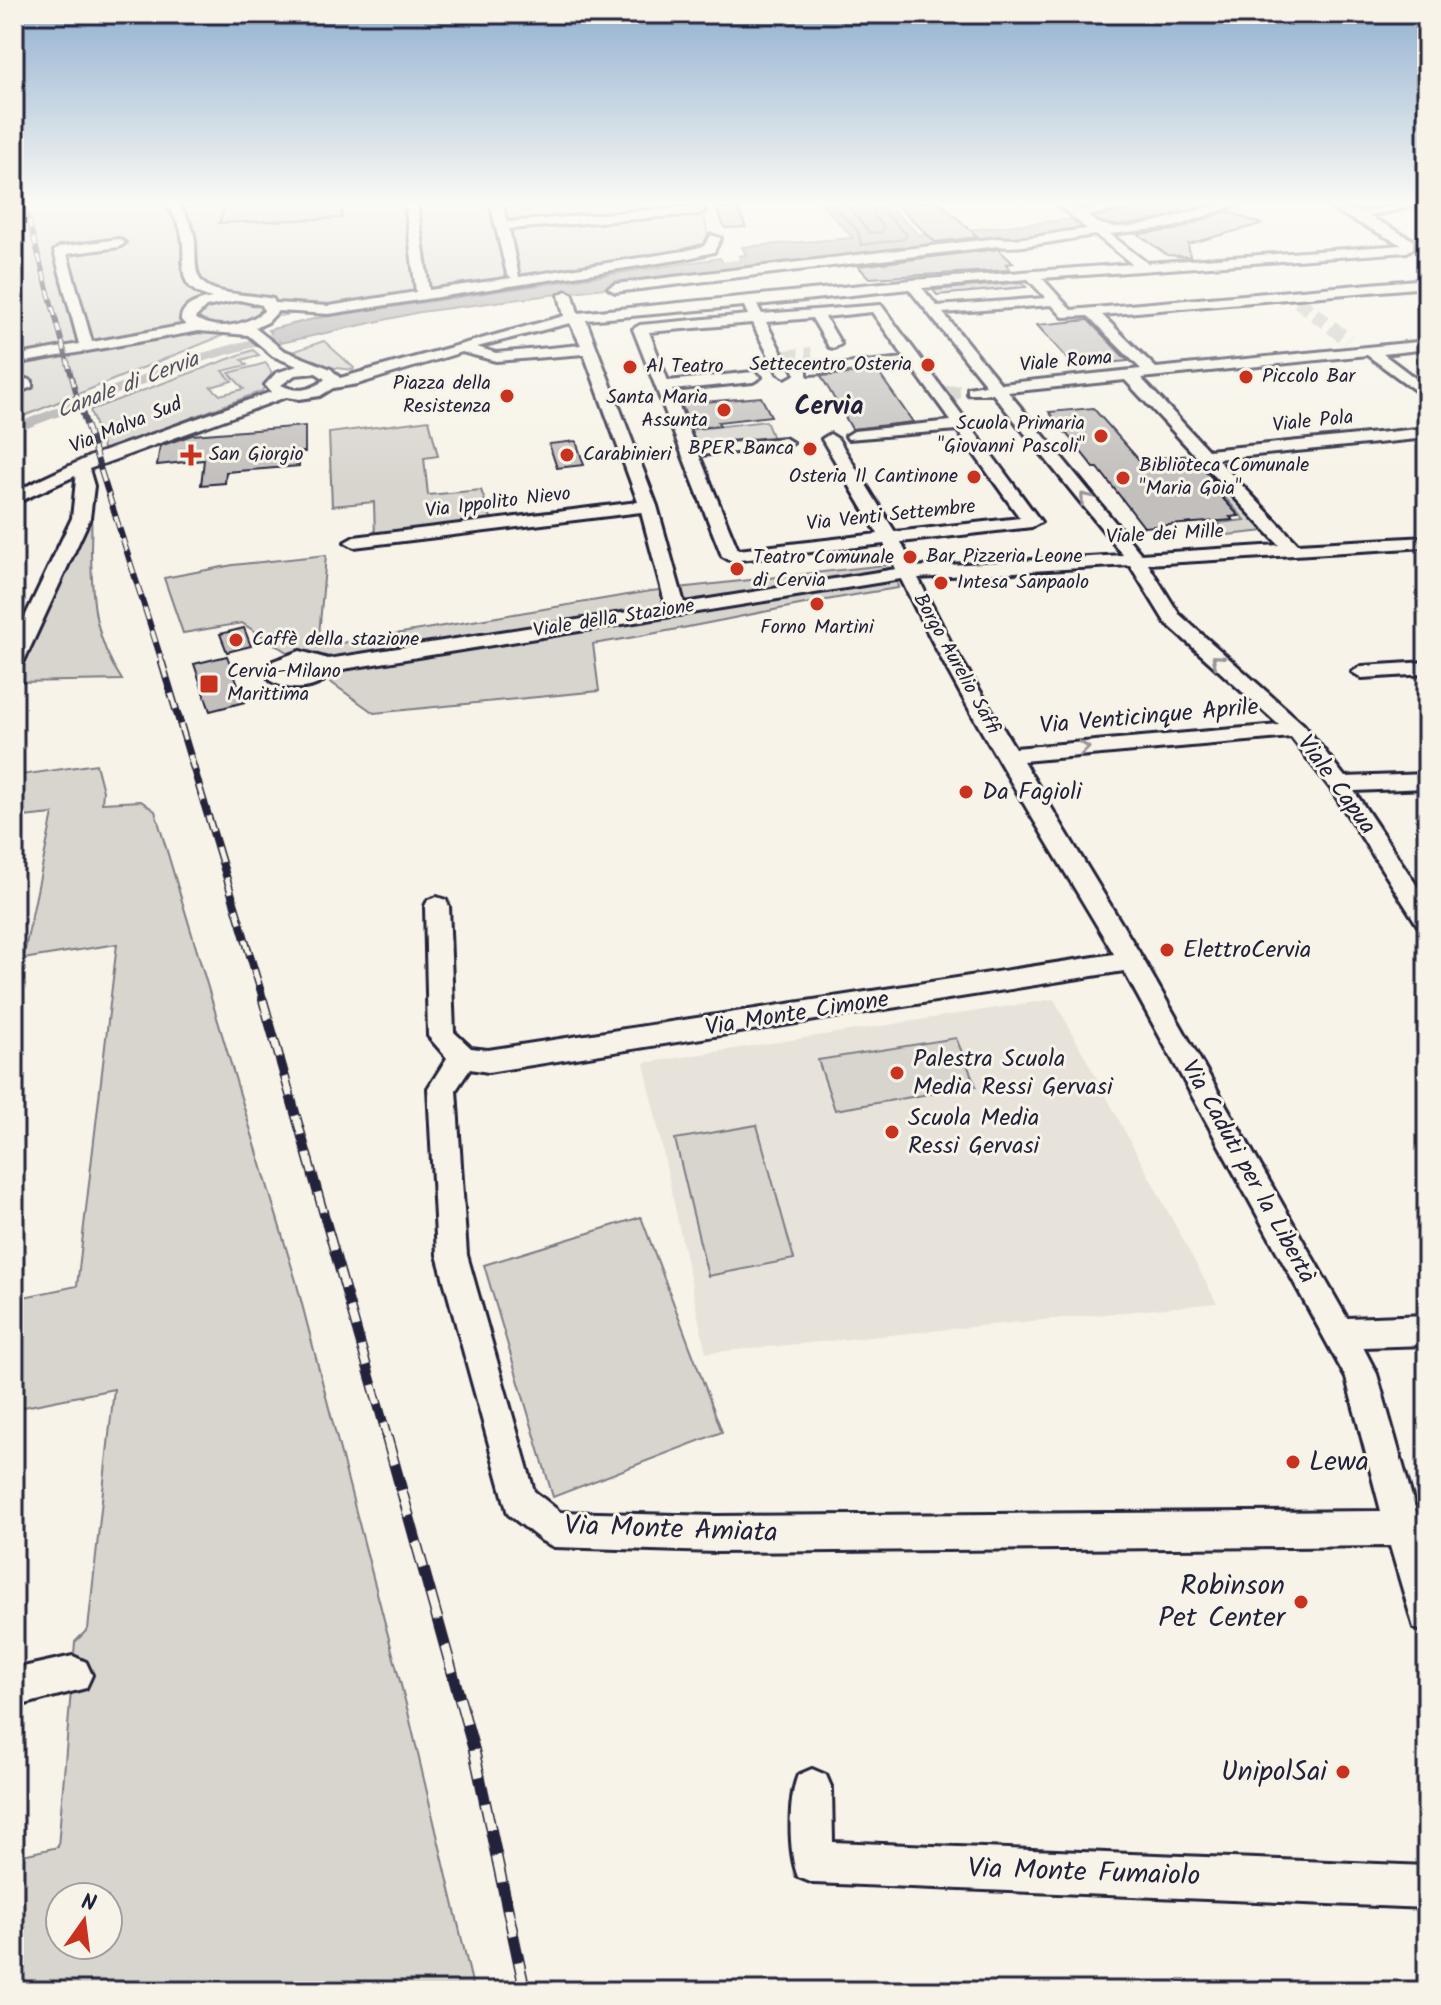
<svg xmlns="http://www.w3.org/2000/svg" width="1441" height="2005" font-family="Kalam,sans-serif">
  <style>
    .built { fill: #e7e3db }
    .green { fill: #d8d5cf; stroke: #7d7c85; stroke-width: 2; fill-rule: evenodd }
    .water { fill: #aeabad; stroke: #76747f; stroke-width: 2 }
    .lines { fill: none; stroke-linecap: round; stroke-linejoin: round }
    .shore { stroke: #5a5969; stroke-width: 2 }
    .canal { fill: #aeabad; fill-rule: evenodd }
    .building { fill: #c2bfbd; stroke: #22223b; stroke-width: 2 }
    .minor-tunnel { stroke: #ccc9c5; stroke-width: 14; stroke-dasharray: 14 7; stroke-linecap: butt }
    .minor-casing { stroke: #22223b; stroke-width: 6 }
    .minor { fill: #f7f3e8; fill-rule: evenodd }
    .rail-far4-casing { stroke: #22223b; stroke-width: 5 }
    .rail-far3-casing { stroke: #22223b; stroke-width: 6 }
    .rail-far2-casing { stroke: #22223b; stroke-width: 8 }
    .rail-far1-casing { stroke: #22223b; stroke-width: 10 }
    .rail-casing { stroke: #22223b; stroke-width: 12 }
    .rail-far4 { stroke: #f7f3e8; stroke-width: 3; stroke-dasharray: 9; stroke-linecap: butt }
    .rail-far3 { stroke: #f7f3e8; stroke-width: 4; stroke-dasharray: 12; stroke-linecap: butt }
    .rail-far2 { stroke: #f7f3e8; stroke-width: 5; stroke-dasharray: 16; stroke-linecap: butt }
    .rail-far1 { stroke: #f7f3e8; stroke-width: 7; stroke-dasharray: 20; stroke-linecap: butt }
    .rail { stroke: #f7f3e8; stroke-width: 9; stroke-dasharray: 27; stroke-linecap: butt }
    .oneway { stroke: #97959a }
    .poi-dot { fill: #c8321e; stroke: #f7f3e8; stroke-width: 3 }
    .labels { text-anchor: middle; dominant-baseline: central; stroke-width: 6; stroke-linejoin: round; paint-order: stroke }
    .far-street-label { font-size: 20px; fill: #22223b; stroke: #f7f3e8 }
    .far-poi-label { font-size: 20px; fill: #22223b; stroke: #f7f3e8; text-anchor: start }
    .far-water-label { font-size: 22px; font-style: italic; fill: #535263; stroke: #f7f3e8 }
    .street-label { font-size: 24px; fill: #22223b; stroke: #f7f3e8 }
    .poi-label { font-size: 24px; fill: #22223b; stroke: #f7f3e8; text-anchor: start }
    .far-district-label { font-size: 26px; font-weight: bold; fill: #22223b; stroke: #f7f3e8 }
    .near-poi-label { font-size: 28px; fill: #22223b; stroke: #f7f3e8; text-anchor: end }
    .near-street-label { font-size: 28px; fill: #22223b; stroke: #f7f3e8 }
  </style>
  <rect width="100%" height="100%" fill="#f7f3e8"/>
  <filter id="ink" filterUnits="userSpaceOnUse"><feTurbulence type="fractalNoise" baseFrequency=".0125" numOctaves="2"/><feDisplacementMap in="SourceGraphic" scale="16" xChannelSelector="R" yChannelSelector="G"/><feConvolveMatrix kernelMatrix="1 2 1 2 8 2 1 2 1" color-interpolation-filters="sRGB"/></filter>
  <g filter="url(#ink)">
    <!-- built -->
    <polygon class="built" points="1054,999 1217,1303 706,1353 644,1063"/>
    <!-- green -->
    <g class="green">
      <polygon points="14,203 703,203 709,249 266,318 14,420"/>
      <polygon points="324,341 354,368 353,370 320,366 289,353"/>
      <polygon points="253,350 259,355 242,360 247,365 223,371 232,381 211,387 220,395 244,389 229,373 266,363 272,373 262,391 104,451 90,410"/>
      <polygon points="429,420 438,456 424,458 428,495 481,490 493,523 375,537 374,502 332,506 329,433"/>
      <polygon points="766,421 774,441 695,449 689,430"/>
      <polygon points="1226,488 1265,531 1228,535 1218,523 1245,520 1217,489"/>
      <path d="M91,514C92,526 91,540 91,552C92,602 94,638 122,680L16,682Z"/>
      <path d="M326,555L318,647L651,591L894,564L898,588C795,603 695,628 593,644L599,691L374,713L312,669L301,676L291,675L288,669L302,662L242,623L183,633L164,578L233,565Z"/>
      <path d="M96,764L103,791L102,803L141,801L155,811L296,1281L408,1712L474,1991H14V1857L58,1847L75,1642L88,1629L114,1389L14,1409V1299L77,1286L117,944L23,959L53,814L14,818V776ZM60,1897H108V1945H60Z"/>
      <polygon points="956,1038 976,1086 835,1110 818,1060"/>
      <polygon points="757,1125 794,1259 708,1276 675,1139"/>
      <polygon points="641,1217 722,1432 553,1497 484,1265"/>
    </g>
    <!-- water -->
    <g class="water">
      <polygon points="821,203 890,203 888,205 919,235 1074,219 1086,229 746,268 739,256 746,255 742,247 853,238"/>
      <polygon points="1162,203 1211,203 1175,216 1107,227 1094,216"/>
      <polygon points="720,258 727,272 420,312 281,343 268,330 317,318"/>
    </g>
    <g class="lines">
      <!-- shore -->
      <g class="shore">
        <polyline points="831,203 858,231 861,245 905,239 906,234 883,211 880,203"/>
        <polyline points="845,203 870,233 882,232 884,227 873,215 870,203"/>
      </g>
      <!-- canal -->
      <g class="canal">
        <polygon points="773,255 777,256 777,262 691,274 685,270 691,266"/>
        <polygon points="306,324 313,328 311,331 205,361 14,433 14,424 195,355"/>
      </g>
    </g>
    <!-- building -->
    <g class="building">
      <polygon points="227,202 342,202 342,218 219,223"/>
      <polygon points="894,202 939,202 978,237 935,242"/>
      <polygon points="716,208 738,210 746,227 725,228"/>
      <polygon points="1227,211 1261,224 1188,244 1190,257 1167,255 1138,234 1175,230"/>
      <polygon points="998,249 1013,263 1006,264 1011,270 869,278 858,266"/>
      <polygon points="1022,282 1026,287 937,295 933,290"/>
      <polygon points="1088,320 1128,361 1074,366 1037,325"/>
      <polygon points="878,372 913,422 852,429 821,376"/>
      <polygon points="761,397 771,416 718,422 720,426 691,428 681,404"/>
      <polygon points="1093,408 1139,460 1191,455 1214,480 1207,481 1239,516 1230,517 1233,520 1144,527 1098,468 1094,468 1049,412"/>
      <polygon points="305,426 305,452 299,452 299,466 226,472 225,483 201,485 204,460 157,465 160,446 192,435"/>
      <polygon points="576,441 584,465 557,468 549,444"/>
      <polygon points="244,628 251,646 227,652 220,634"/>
      <polygon points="227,656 245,702 210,711 194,664"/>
    </g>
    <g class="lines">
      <!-- minor-tunnel -->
      <g class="minor-tunnel">
        <polyline points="1298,301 1348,340"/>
        <polyline points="785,357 812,354"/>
        <polyline points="946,393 973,391"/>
      </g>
      <!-- minor casing -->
      <g class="minor-casing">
        <g id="minor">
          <path d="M166,203H178C183,211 190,221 193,231C200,254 186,281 216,290C232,295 254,295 273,299L275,303L329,306L416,292L405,203H417L429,290L512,278L507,274L490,203H502L507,222L699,206L705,210L699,214L509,229L519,277L684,251L704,246L711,235L721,238L714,252L684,259L329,314L278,311L268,322L255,328L283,350L331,369L340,378L564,316L559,295L566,291L573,295L578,313L912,280L1132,264L1096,235C1070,238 1019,250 998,246L615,292L608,288L615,284L998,238C1019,242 1063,231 1087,229L1056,203H1069L1079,210L1125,203H1151L1088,216C1119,248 1202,200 1241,203L1174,227L1110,234L1147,263L1402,245L1320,203C1335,202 1344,209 1358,211C1370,213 1399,203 1416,203L1414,206L1369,216L1413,240V248L1407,252L1042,278L1071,310L1416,280L1423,284L1416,288L1102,315L1156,368L1427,341V349L1383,354L1427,387V399L1367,355L1141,378L1208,450L1427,428V438L1217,459L1298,544L1427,537V547L1148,564L1179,614L1304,725L1345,777L1427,774V788L1354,791L1427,901V929L1418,926L1331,789L1291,737L1023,761L1140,954L1347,1318L1427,1315V1345L1363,1347L1377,1374L1427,1550V1633L1414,1628L1390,1546L716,1552L554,1547L542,1541L508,1514L437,1255L428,1088L447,1058L428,1036L425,906L428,900L437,897L446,900L449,906L454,1032L471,1048L488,1050L1114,954C1040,829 964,710 901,579L331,671C320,692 290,692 271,681L268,677L273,661L300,651L328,659L666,606L641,512L354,547L345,542L354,537L638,502L584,354L496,361L462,352L358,384L333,388L320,396L299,399L286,397L89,469L94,486L90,518L24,661L14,667V640L72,518L76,480L75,476L14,504V492L91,456L271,392L265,385L276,373L297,366L273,356L248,335L199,331L14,364V356L79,344L54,251L60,247L119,239L125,243L119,247L67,254L92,342L186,325L181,320C181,305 199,300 212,298C170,287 189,262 181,231C178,221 171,212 166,203ZM1028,279L1046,298L937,306L922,288ZM909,289L986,385L968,388V394H993L1123,555L913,567L901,542L1032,527L1041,522L881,305L762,314L757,305ZM239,300L262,305L264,311C245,326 216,332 195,318L206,307ZM1052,305L1063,317L1088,316L1141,369L1001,384L943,313ZM744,306L748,315L640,325L633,329L722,556L731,561L884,544L896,569L684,603L657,506L586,320ZM872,312L905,358L815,367L810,368V374L911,366L951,421L854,431L846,436L848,439L957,430L1020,518L895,532L838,439L830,434L822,439L878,534L738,550L699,455L785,448L793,443L785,438L695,446L672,390L753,382L761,377L753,372L668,381L649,332L752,323L778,373L785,377L792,373L766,322L812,318L829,347L834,348L841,344L825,317ZM570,323L581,345L496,353L477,347ZM316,373L325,379C312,391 296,393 281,385L295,375ZM1125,380L1279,545L1141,554L1008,392ZM1130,565L1165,622L1279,725L1015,748L952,645L918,578ZM302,663L310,666L311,670L300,676L289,675L290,668ZM1124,971L1346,1378L1381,1511L716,1516L560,1512L534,1491L467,1255L456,1090L470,1069L488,1072Z"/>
          <polygon points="27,379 32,381 32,387 14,394 14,384"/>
          <polygon points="1427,662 1427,674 1362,678 1352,672 1362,666"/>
          <polygon points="73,1656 86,1662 92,1675 86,1688 14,1707 14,1669"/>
          <path d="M812,1769L826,1775L832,1789L833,1842L1427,1866V1908L813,1883L798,1877C788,1852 788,1799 798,1775Z"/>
        </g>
      </g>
      <!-- minor -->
      <use href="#minor" class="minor"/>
      <!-- rail-far4 casing -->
      <g class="rail-far4-casing">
        <polyline id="rail-far4" points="24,203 79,404"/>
      </g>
      <!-- rail-far3 casing -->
      <g class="rail-far3-casing">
        <polyline id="rail-far3" points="79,402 163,665"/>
      </g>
      <!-- rail-far2 casing -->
      <g class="rail-far2-casing">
        <polyline id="rail-far2" points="162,663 264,1002"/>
      </g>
      <!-- rail-far1 casing -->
      <g class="rail-far1-casing">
        <polyline id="rail-far1" points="263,1000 388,1440"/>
      </g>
      <!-- rail casing -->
      <g class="rail-casing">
        <polyline id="rail" points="387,1438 474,1750 525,1991"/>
      </g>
      <!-- rail-far4 -->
      <use href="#rail-far4" class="rail-far4"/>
      <!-- rail-far3 -->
      <use href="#rail-far3" class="rail-far3"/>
      <!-- rail-far2 -->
      <use href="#rail-far2" class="rail-far2"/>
      <!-- rail-far1 -->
      <use href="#rail-far1" class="rail-far1"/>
      <!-- rail -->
      <use href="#rail" class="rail"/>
    </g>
    <!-- one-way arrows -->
    <defs><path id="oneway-chevron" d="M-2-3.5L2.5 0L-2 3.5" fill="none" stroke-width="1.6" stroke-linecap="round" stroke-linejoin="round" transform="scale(2)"/></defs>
    <g class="oneway">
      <use href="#oneway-chevron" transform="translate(1085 498) rotate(-129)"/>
      <use href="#oneway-chevron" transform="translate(1217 660) rotate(-139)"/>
      <use href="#oneway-chevron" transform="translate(1084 748) rotate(-6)"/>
    </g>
  </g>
  <!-- sky -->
  <linearGradient id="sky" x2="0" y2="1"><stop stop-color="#91b0d0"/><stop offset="0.42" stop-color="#fbfaf5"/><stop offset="1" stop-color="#fbfaf5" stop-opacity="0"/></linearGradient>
  <rect width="1441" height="483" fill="url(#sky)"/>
  <!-- markers -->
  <g class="poi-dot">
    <circle cx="928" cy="365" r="8"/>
    <circle cx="630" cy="367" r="8"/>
    <circle cx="1246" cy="377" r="8"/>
    <circle cx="507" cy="396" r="8"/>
    <circle cx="724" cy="410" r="8"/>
    <circle cx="1101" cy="436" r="8"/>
    <circle cx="810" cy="449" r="8"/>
    <path d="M187 443h8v8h8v8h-8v8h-8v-8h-8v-8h8z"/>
    <circle cx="567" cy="455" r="8"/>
    <circle cx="974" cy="477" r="8"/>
    <circle cx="1123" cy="478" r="8"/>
    <circle cx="910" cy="557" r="8"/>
    <circle cx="737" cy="569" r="8"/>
    <circle cx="941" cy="583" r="8"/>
    <circle cx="817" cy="604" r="8"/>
    <circle cx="236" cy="640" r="8"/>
    <rect x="199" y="674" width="20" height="20" rx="4"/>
    <circle cx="966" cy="792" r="8"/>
    <circle cx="1167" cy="950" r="8"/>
    <circle cx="897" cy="1073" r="8"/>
    <circle cx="892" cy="1132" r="8"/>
    <circle cx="1293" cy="1462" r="8"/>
    <circle cx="1301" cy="1602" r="8"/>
    <circle cx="1343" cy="1772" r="8"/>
  </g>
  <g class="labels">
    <!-- far-street labels -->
    <g class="far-street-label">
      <text transform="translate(1066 362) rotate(-5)">Viale Roma</text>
      <text transform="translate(1313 422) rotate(-6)">Viale Pola</text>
      <text transform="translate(126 426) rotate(-22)">Via Malva Sud</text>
      <text transform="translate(498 503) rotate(-7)">Via Ippolito Nievo</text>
      <text transform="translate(891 516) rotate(-6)">Via Venti Settembre</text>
      <text transform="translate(1165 535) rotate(-3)">Viale dei Mille</text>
      <text transform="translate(614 619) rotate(-9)">Viale della Stazione</text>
      <text transform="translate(956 664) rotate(61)">Borgo Aurelio Saffi</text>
    </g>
    <!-- far-poi labels -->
    <g class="far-poi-label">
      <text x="912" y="365" text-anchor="end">Settecentro Osteria</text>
      <text x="646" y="367">Al Teatro</text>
      <text x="1262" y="377">Piccolo Bar</text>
      <text x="491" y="384" text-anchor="end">Piazza della<tspan x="491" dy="23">Resistenza</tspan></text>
      <text x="708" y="398" text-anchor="end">Santa Maria<tspan x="708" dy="23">Assunta</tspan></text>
      <text x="1085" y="424" text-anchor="end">Scuola Primaria<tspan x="1085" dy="23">"Giovanni Pascoli"</tspan></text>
      <text x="794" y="449" text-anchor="end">BPER Banca</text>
      <text x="209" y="455">San Giorgio</text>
      <text x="583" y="455">Carabinieri</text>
      <text x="1139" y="466">Biblioteca Comunale<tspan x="1139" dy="23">"Maria Goia"</tspan></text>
      <text x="958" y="477" text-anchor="end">Osteria Il Cantinone</text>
      <text x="926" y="557">Bar Pizzeria Leone</text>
      <text x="753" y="558">Teatro Comunale<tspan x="753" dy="23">di Cervia</tspan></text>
      <text x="957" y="583">Intesa Sanpaolo</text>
      <text x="817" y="628" text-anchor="middle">Forno Martini</text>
      <text x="252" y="640">Caffè della stazione</text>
      <text x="227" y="672">Cervia-Milano<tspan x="227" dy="23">Marittima</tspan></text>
    </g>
    <!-- far-water labels -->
    <g class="far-water-label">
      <text transform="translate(128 386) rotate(-21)">Canale di Cervia</text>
    </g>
    <!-- street labels -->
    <g class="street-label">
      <text transform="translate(1149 717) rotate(-5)">Via Venticinque Aprile</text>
      <text transform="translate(1336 785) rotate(54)">Viale Capua</text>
      <text transform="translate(797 1014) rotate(-9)">Via Monte Cimone</text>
      <text transform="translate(1248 1172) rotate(61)">Via Caduti per la Libertà</text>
    </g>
    <!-- poi labels -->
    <g class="poi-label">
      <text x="982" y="792">Da Fagioli</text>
      <text x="1183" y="950">ElettroCervia</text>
      <text x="913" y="1059">Palestra Scuola<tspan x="913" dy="28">Media Ressi Gervasi</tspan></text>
      <text x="908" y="1118">Scuola Media<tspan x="908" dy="28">Ressi Gervasi</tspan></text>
    </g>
    <!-- far-district labels -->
    <g class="far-district-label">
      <text x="829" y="407">Cervia</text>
    </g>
    <!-- near-poi labels -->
    <g class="near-poi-label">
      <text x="1309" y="1462" text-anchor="start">Lewa</text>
      <text x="1285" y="1586">Robinson<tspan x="1285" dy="32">Pet Center</tspan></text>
      <text x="1327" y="1772">UnipolSai</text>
    </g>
    <!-- near-street labels -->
    <g class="near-street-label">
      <text transform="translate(671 1530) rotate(2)">Via Monte Amiata</text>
      <text transform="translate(1084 1873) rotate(2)">Via Monte Fumaiolo</text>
    </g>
  </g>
  <!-- margin -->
  <rect width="1441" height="2005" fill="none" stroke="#f7f3e8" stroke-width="48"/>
  <rect x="24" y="24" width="1393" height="1957" fill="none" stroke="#22223b" stroke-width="3" filter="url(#ink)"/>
  <!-- north arrow -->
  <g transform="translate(84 1921) rotate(14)"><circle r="38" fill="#f7f3e8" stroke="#a29fa3" stroke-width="2"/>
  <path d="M0-6L14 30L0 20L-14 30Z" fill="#c8321e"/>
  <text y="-12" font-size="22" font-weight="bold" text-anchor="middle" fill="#22223b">N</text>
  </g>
</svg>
